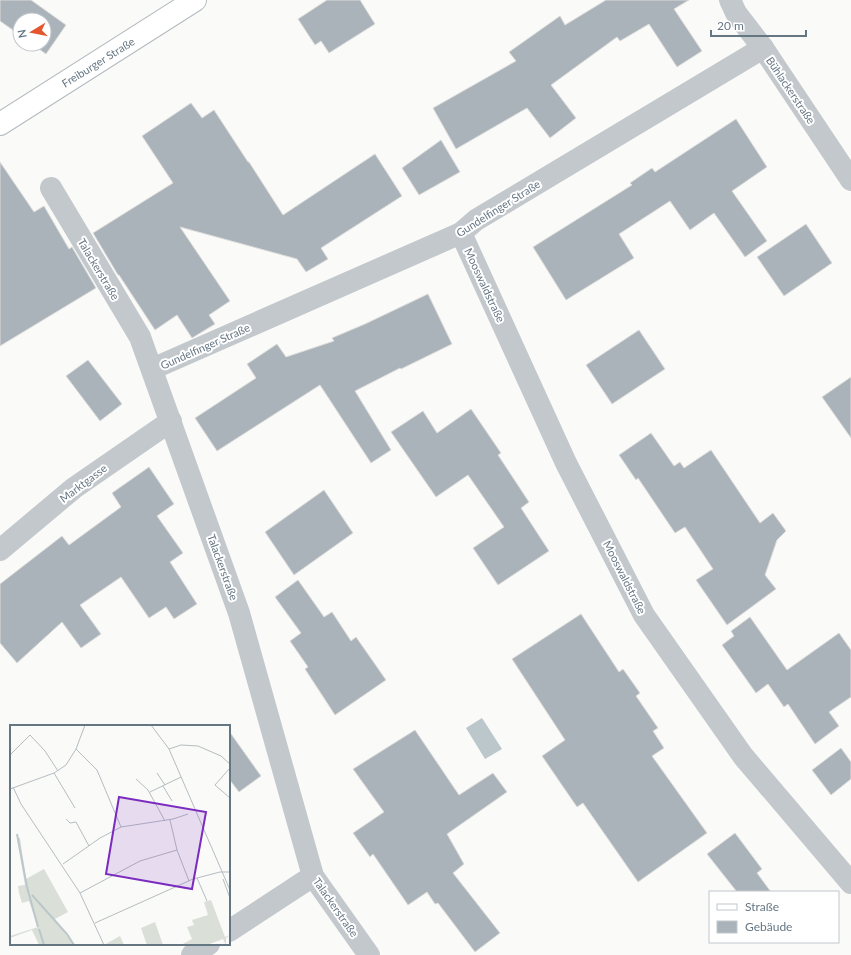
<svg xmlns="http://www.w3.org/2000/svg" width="851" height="955" font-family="Lato,sans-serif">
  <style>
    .water { fill: #bbc7cb }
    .building { fill: #aab3b9; stroke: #dcdcda }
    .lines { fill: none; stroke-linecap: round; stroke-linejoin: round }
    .secondary-casing { stroke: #b3babf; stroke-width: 24 }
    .street { stroke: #c3c8cc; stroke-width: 22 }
    .secondary { stroke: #fff; stroke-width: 22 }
    .labels { text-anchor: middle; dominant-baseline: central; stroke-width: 4; stroke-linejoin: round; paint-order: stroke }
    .street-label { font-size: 11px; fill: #657683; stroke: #fff }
    .inset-river { fill: none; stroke: #bbc7cb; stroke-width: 2 }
    .inset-road { fill: none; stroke: #b5bdc2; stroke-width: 1 }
    .view { fill: #7b2cbf; fill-opacity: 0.15; stroke: #7b2cbf; stroke-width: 2 }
    .inset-edge { fill: none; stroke: #657683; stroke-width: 2 }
  </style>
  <rect width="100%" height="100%" fill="#fafaf8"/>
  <!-- water -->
  <polygon class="water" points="482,718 502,749 485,759 466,728"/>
  <!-- building -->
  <g class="building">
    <polygon points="0,0 31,0 66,25 46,54 32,44 44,44 44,20 20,20 20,35 0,21"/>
    <polygon points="327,0 360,0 375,24 329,53 321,41 315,45 298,19"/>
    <polygon points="606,0 689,0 674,9 702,51 677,67 649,24 620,41 617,37 551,85 576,118 550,138 527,108 456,149 433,108 516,61 509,52 560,16 565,25"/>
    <polygon points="191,103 202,118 214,110 248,162 249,162 283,215 375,154 402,196 321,248 328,259 306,272 297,259 180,227 230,301 209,315 215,324 192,338 177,315 155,330 119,275 118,275 93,233 173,183 142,136"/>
    <polygon points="736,119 767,167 732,191 767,241 745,257 714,213 690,230 670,201 619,234 634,258 566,300 533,247 632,185 630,183 652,168 655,172"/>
    <polygon points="441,140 460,172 419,195 402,168"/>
    <polygon points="0,162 34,212 44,206 69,249 72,247 96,288 0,346"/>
    <polygon points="806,224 832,263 784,296 757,257"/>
    <polygon points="428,294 452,344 401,369 400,368 355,391 391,450 371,463 320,385 217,451 195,418 256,378 247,364 277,344 286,357 334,341 332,338 365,324"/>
    <polygon points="639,330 665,369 612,404 586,365"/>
    <polygon points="88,360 122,404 100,421 66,376"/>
    <polygon points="851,377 851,438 822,397"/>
    <polygon points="471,409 501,453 498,455 529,502 521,508 549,551 498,585 473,548 504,527 468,475 436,497 391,432 423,411 437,433"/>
    <polygon points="651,433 674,466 680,462 684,468 711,450 760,523 773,513 786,531 777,540 765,575 776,589 727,625 696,580 713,569 685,527 675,533 638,478 636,480 619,455"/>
    <polygon points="149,467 174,504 157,516 183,553 170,562 197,604 174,619 166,607 149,618 121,577 80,605 101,634 81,648 62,622 17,663 0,643 0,584 62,536 69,545 121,507 112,493"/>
    <polygon points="324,490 353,533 294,575 265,532"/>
    <polygon points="298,580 324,617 332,612 351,641 356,637 386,680 335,715 305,669 308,667 290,641 301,633 275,597"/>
    <polygon points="581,614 619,672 623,669 640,693 636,696 658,728 653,731 664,748 652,756 707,833 638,882 583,803 577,807 542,756 565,740 512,659"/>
    <polygon points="750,617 787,670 839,633 851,650 851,697 829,712 839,726 815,744 788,704 784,707 768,684 756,693 722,645 734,636 731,631"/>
    <polygon points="415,730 459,795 493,773 507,792 447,834 464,864 453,873 500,933 475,952 438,903 435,904 427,892 408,905 373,854 370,857 353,833 384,812 353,769"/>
    <polygon points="229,731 261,776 239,792 229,779"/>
    <polygon points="841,748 851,762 851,779 831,795 812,770"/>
    <polygon points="735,833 762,869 757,873 771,892 737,892 707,854"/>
  </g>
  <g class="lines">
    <!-- secondary casing -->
    <g class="secondary-casing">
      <polyline id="secondary" points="0,124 195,0"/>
    </g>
    <!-- street -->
    <g class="street">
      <polyline points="730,0 736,13 763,48 851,180"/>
      <polyline points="51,188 140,337 239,613 313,876 369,955"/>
      <polyline points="461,233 566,463 644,615 743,756 851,883"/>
      <polyline points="152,369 461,233 476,220 763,48"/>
      <polyline points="0,550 74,488 171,421"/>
      <polyline points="229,931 313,876"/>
      <polyline points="192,955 209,944"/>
    </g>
    <!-- secondary -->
    <use href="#secondary" class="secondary"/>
  </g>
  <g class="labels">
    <!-- street labels -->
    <g class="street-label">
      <text transform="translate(98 62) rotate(-32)">Freiburger Straße</text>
      <text transform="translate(791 90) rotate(56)">Bühlackerstraße</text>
      <text transform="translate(498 208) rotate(-32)">Gundelfinger Straße</text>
      <text transform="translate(99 269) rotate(59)">Talackerstraße</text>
      <text transform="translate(485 285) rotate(65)">Mooswaldstraße</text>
      <text transform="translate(205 346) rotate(-24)">Gundelfinger Straße</text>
      <text transform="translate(83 483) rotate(-37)">Marktgasse</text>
      <text transform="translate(223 567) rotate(70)">Talackerstraße</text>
      <text transform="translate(625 577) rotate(63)">Mooswaldstraße</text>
      <text transform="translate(336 907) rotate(55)">Talackerstraße</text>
    </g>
  </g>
  <!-- overview -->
  <g transform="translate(10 725)">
    <rect width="220" height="220" fill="#fafaf8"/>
    <path d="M7,113H10L16,154L34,144L58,187L45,194L64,220H29L22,205L0,213V211L28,202L19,176L12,178L9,168L8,161L15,160ZM201,175L215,212L220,210L216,213V220L213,214L197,220H171L182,214L177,202L184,200L182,195L198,190L194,177ZM145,197L153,220H137L131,203ZM110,211L114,220H93H94Z" fill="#dadfd7"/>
    <path class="inset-river" d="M7,109L17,162L28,202M22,170L57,209L64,220M29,204L34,220"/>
    <path class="inset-road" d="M141,0L159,24L220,165M66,24L87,45L111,102M159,24L171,20L188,21L211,31L220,39M1,29L20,10L35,26L48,46M44,48L65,83M147,48L155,60M126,54L138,65L155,96M153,61L162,76M3,62L11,79L70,168L94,220M0,64L44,48L56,40L66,24L75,0M140,67L171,52M220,73L205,60L220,43M56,94L60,98L66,97L79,121M160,95L167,125L179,156M53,139L90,113L111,102L163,94L178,89M187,153L197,176M213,154L220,173M70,168L130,136L167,125M85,198L183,154L210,147H220"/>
    <path class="view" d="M109,72L196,87L182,164L96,149Z"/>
    <rect width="220" height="220" class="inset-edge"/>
  </g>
  <!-- legend -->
  <rect x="709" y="891" width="130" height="52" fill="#ffffff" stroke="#c1c8cd"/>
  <rect x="717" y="904" width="20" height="6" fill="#ffffff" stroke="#c1c8cd"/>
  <text x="745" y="911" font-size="12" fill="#657683">Straße</text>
  <rect x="717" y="921" width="20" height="12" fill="#aab3b9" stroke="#c1c8cd"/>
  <text x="745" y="931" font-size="12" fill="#657683">Gebäude</text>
  <!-- north arrow -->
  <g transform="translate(32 32) rotate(260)"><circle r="19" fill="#ffffff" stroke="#c1c8cd"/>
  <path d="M0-3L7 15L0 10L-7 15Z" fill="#e4572e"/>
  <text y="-6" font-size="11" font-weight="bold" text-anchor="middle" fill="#657683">N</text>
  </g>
  <!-- scale -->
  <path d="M711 30v6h95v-6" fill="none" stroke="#657683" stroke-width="2"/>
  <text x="717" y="30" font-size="12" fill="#657683" stroke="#ffffff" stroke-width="3" paint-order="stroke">20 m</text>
</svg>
